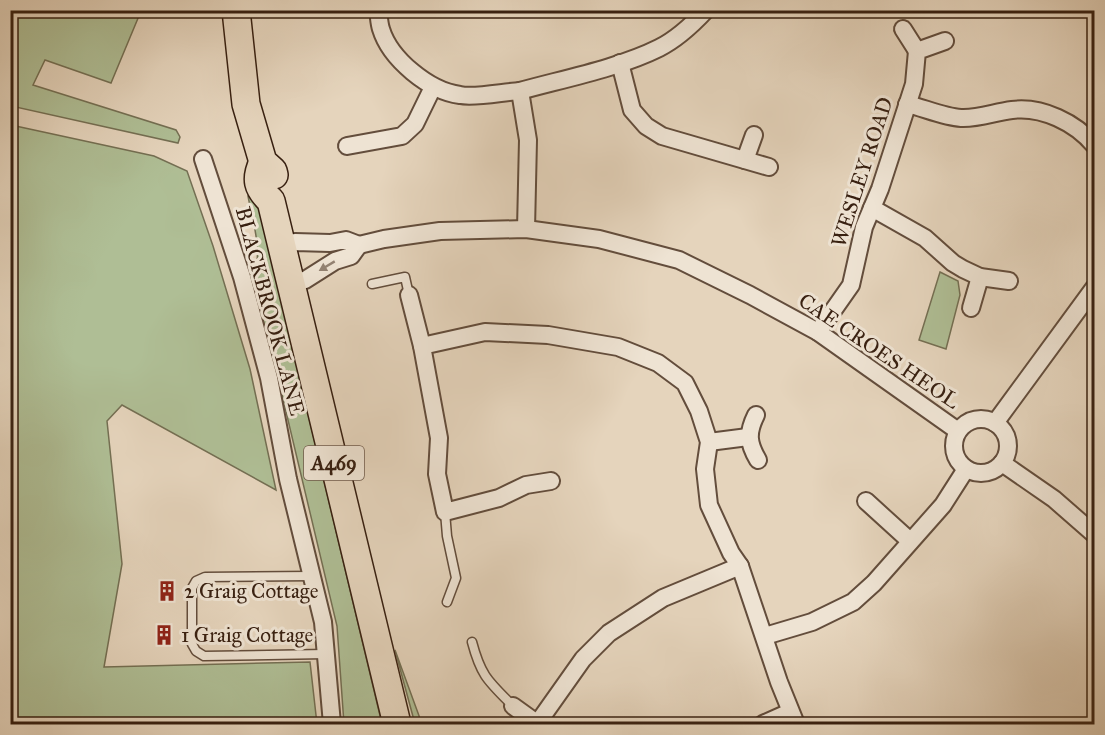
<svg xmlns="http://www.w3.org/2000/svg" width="1105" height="735" font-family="'IM FELL Great Primer',serif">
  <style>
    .green { fill: #afbe95; stroke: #746f53; stroke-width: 1.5 }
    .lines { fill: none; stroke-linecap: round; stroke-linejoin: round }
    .lane-casing { stroke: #634d3c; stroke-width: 11 }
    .street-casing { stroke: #634d3c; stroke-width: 20 }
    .primary-casing { stroke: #382011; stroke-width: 30 }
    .lane { stroke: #eee3d3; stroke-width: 8 }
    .street { stroke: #eee3d3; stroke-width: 16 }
    .primary { stroke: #e5d4bc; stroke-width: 27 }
    .oneway { fill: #938272 }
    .labels { text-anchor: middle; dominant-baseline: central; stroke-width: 6; stroke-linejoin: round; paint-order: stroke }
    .shield { fill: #eee3d3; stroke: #6f5a4b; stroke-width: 1.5 }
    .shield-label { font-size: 20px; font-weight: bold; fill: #382011 }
    .street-label { font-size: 21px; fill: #382011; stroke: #eee3d3 }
    .poi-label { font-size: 21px; fill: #382011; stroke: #eee3d3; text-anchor: start }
  </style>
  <rect width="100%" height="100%" fill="#e5d4bc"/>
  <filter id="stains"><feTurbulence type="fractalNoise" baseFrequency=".00333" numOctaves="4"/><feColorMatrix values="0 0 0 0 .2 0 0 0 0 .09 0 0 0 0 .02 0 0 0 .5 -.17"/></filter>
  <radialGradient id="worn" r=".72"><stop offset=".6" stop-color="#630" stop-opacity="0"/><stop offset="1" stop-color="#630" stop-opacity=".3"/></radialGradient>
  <!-- green -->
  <g class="green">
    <polygon points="10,11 141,11 111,83 45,60 33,85 176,130 180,137 178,143 11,106"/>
    <polygon points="11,125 154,156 187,171 213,246 250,369 276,490 122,405 107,421 122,564 104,667 310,662 317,724 11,724"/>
    <path d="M254,187L382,724H344L337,626L268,336L250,279C266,261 252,218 248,196L251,189Z"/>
    <polygon points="940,272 958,281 960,295 946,349 919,340"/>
    <polygon points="395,650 422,724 415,724"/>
  </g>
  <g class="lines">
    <!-- lane casing -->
    <g class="lane-casing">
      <g id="lane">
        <polyline points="372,284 405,277 409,295"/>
        <polyline points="445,512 447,536 456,578 447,602"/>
        <polyline points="312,576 205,577 196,581 192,588 192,644 196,651 204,656 326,654"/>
        <path d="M472,642C481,676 488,681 513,706"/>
      </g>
    </g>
    <!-- street casing -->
    <g class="street-casing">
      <g id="street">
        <path d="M378,10C379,16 379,23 381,29C390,59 429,91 460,95C475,98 503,92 520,91"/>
        <polyline points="903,29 917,51"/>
        <polyline points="620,63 632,110 646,126 662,136 769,167"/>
        <path d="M907,104C924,108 944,117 961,118C978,119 995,112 1012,110C1042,106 1076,123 1094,145"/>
        <polyline points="347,146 402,136 415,124 433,87"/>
        <polyline points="203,159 242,277 269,378 288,479 323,622 332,724"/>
        <polyline points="745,160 754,135"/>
        <polyline points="872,208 925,238 953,263 963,269 980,277 1009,281"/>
        <path d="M526,229L528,140L520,91C563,79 619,68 659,48C677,39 692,25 706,10"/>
        <polyline points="282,245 295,242 330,243 346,240 359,245 384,239 440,231 526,229 599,239 679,260 750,295 818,332 958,431"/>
        <polyline points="291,284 305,280 335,261 351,256 359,245"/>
        <polyline points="409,295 422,346"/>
        <polyline points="971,308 980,277"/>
        <polyline points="818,332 851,285 864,227 880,189 914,84 917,51 945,41"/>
        <path d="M756,415C747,433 748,443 758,460"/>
        <circle cx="981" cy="446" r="27"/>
        <polyline points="995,423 1094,288"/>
        <polyline points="709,442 748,437"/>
        <polyline points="1002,463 1054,499 1094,534"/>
        <polyline points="551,481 526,485 499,498 445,512 437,474 439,438 422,346 485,332 548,335 618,347 658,363 685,383 699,411 709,442 705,469 709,505 731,553 740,566 779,682 796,724"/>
        <polyline points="866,501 910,541"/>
        <polyline points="765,636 812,622 853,602 874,583 943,505 966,469"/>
        <polyline points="513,706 538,724"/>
        <polyline points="537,724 583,659 609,633 663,598 740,566"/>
        <polyline points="763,724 790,712"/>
      </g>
    </g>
    <!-- primary casing -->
    <g class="primary-casing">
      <g id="primary">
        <polyline points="236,10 246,104 263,162 273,171 274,175"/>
        <path d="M263,162C255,179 257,188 271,201L397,724"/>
      </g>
    </g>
    <!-- lane -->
    <use href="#lane" class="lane"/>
    <!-- street -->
    <use href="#street" class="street"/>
    <!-- primary -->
    <use href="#primary" class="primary"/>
  </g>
  <!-- one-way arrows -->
  <defs><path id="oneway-solid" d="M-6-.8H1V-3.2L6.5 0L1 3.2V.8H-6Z" transform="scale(1.5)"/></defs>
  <use class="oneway" href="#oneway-solid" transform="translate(327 266) rotate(149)"/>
  <!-- icons -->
  <defs>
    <g id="building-bare" transform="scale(1.62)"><path d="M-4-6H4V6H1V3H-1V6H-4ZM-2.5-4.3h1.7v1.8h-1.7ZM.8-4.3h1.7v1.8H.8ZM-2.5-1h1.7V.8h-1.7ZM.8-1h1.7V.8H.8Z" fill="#8f2418" stroke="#eee3d3" stroke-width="2.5" paint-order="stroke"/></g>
  </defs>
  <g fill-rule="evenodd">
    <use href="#building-bare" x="167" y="591"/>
    <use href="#building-bare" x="164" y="635"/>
  </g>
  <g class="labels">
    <!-- shield labels -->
    <rect class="shield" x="304" y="446" width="60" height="34" rx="4.5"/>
    <g class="shield-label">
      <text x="334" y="463">A469</text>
    </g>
    <!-- street labels -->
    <g class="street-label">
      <text transform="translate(862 172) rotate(-72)">WESLEY ROAD</text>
      <text transform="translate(270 311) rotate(75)">BLACKBROOK LANE</text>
      <text transform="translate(879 351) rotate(34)">CAE CROES HEOL</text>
    </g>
    <!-- poi labels -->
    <g class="poi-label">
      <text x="184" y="591">2 Graig Cottage</text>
      <text x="181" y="635">1 Graig Cottage</text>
    </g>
  </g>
  <!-- margin -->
  <rect width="1105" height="735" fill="none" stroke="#e5d4bc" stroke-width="36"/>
  <rect x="12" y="12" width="1081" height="711" fill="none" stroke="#382011" stroke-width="3"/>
  <rect x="18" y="18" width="1069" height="699" fill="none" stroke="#382011" stroke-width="1.5"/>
  <rect width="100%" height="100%" filter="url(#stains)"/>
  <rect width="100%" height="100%" fill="url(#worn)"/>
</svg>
